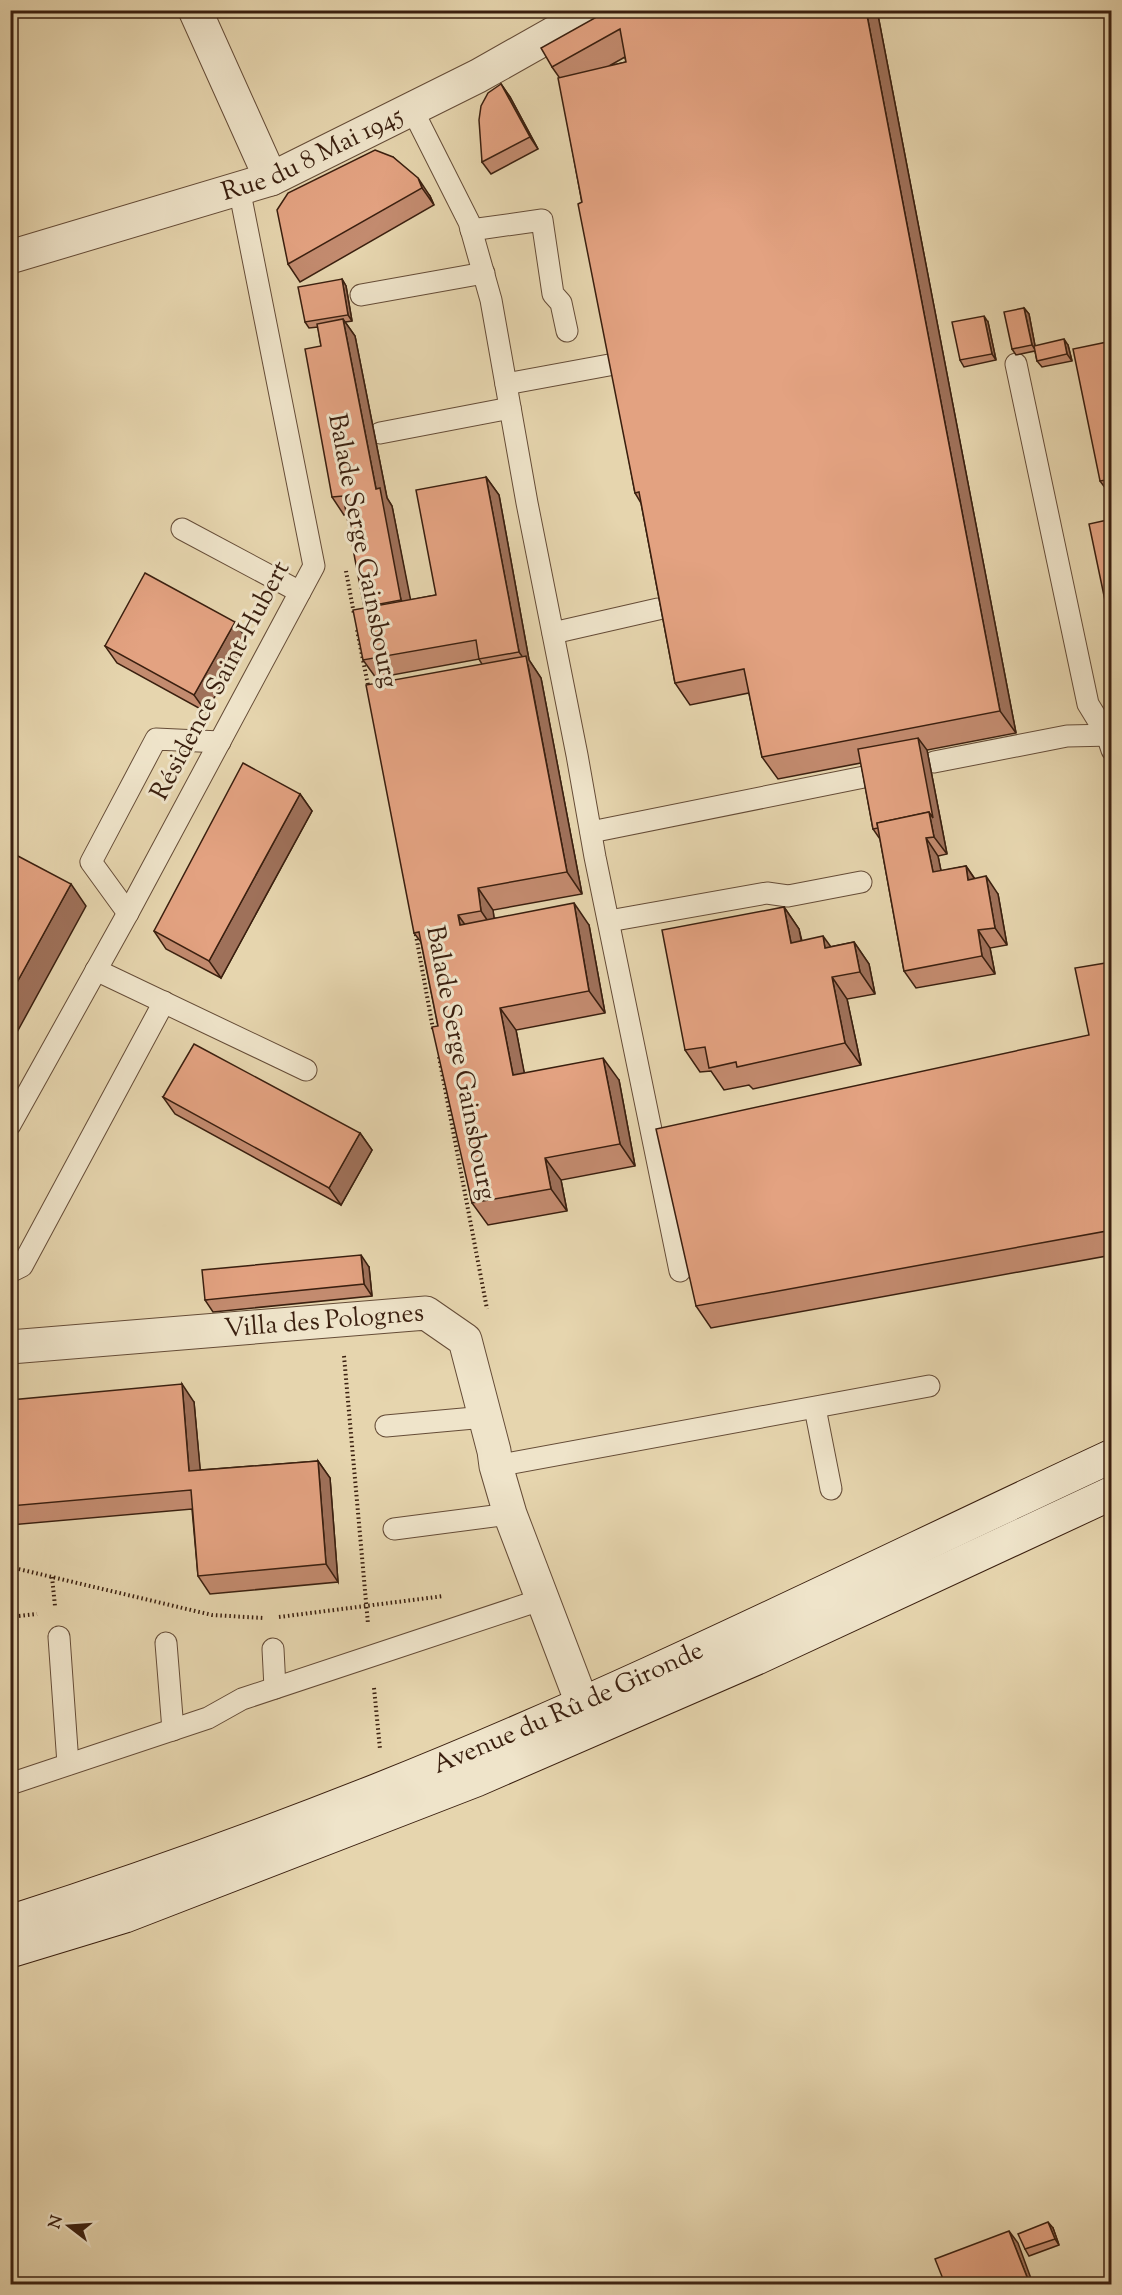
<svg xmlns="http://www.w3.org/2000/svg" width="1122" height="2295" font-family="'Sorts Mill Goudy',serif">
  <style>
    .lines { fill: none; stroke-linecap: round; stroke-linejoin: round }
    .lane-casing { stroke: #654c37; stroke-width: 23 }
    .street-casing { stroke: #654c37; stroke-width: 35 }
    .secondary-casing { stroke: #3a1f0f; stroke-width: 35 }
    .path { stroke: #3a1f0f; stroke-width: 4; stroke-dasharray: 1.5 3; stroke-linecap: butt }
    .lane { stroke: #efe4ca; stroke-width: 21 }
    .street { stroke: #efe4ca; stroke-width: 33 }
    .secondary { stroke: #efe4ca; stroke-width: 33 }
    .wall { fill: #c38b6f; stroke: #3a1f0f; stroke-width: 1.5; fill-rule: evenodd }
    .shaded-wall { fill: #9f715a; stroke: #3a1f0f; stroke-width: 1.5 }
    .building { fill: #e3a281; stroke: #3a1f0f; stroke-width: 1.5 }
    .labels { text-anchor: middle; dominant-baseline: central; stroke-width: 6; stroke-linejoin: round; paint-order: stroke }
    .street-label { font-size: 26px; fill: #3a1f0f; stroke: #efe4ca }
  </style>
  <rect width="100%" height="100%" fill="#e6d5ae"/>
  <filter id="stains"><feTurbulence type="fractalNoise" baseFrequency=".00333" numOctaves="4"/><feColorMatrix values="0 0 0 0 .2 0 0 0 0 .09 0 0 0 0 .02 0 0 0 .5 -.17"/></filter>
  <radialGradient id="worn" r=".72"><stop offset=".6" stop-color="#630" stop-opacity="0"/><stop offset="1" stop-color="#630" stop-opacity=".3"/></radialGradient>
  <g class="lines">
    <!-- lane casing -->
    <g class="lane-casing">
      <g id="lane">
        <polyline points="412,109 469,222 491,300 527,503 577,755 595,857 680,1271"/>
        <polyline points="471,230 542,220 553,294 561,303 567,331"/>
        <polyline points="361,295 484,273"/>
        <polyline points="1016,364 1088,704 1107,735 1112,750"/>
        <polyline points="506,384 609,365"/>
        <polyline points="380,433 510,408"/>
        <polyline points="182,529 300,592"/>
        <polyline points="553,633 658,609"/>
        <polyline points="934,762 1067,736 1112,735"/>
        <polyline points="591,832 864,777"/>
        <polyline points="128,913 91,862 156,739 220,742"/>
        <polyline points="609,921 767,893 788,896 861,882"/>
        <polyline points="96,970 306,1070"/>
        <polyline points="10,1125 128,913 314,566 239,188"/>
        <polyline points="10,1272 22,1266 164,1002"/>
        <polyline points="815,1408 831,1489"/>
        <polyline points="386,1426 485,1417"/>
        <polyline points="496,1466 929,1386"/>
        <polyline points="394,1529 510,1514"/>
        <polyline points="59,1637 68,1764"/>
        <polyline points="166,1643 173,1730"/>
        <polyline points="273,1649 275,1688"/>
        <polyline points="10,1784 208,1718 242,1699 543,1599"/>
      </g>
    </g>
    <!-- street casing -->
    <g class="street-casing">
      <g id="street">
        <polyline points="195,10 271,179"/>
        <path id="s1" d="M10,257L271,179L478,76L595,10"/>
        <path id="s2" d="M10,1347L426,1313L465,1340L494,1451L496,1466L510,1514L582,1703"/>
      </g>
    </g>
    <!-- secondary casing -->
    <g class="secondary-casing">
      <g id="secondary">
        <path id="s3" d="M10,1922C134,1882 257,1838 378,1790C627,1691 869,1569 1112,1456"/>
        <polyline points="10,1951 125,1916 476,1780 759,1657 1112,1493"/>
      </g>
    </g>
    <!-- path -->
    <g class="path">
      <polyline points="346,571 354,614"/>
      <polyline points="357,630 369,690"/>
      <polyline points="415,930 433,1029"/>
      <polyline points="439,1057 487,1309"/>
      <polyline points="344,1356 368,1624"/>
      <polyline points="10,1567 212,1615 263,1618"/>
      <polyline points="52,1577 55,1606"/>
      <polyline points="10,1617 37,1614"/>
      <polyline points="279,1617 444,1596"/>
      <polyline points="374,1688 380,1749"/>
    </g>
    <!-- lane -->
    <use href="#lane" class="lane"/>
    <!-- street -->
    <use href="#street" class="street"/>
    <!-- secondary -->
    <use href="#secondary" class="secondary"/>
  </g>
  <!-- wall -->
  <g class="wall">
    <path d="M609,10H877L1016,733L927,750L947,854L938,856L941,871L966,866L975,879L998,894L1007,945L990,948L995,974L916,988L904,971L880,839L873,829L861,763L778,779L762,757L749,693L690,705L675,683L641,503L635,493L559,77L552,67ZM625,57L626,62L609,66Z"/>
    <polygon points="501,84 510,97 538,149 491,174 482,162"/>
    <polygon points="393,157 430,196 434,205 300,282 288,264"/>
    <polygon points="342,279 346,286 352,321 345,322 355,336 387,498 392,506 410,600 436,595 486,477 499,495 529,660 541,678 582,894 493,910 494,918 589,925 605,1013 516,1030 524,1073 619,1080 635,1166 561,1180 567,1211 488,1225 472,1203 438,1026 421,942 414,933 482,664 479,659 376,678 363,660 365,608 347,514 344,515 332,497 321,346 318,327 309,328 305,322"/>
    <polygon points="1024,308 1029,314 1035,346 1068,345 1072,361 1042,367 1037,361 1035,351 1016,355 1012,349"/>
    <polygon points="988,322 996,360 964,367 960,360"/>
    <polygon points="1112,341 1112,497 1100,481"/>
    <polygon points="1112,519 1112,616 1107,610"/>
    <polygon points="247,640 206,712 117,663 105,646"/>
    <polygon points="300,794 312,811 221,978 166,949 154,931"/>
    <polygon points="784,907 799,929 802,941 830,947 854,942 869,964 875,994 847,999 861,1065 753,1089 749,1085 724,1090 711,1071 700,1072 685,1050"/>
    <polygon points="1112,962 1112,1255 711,1328 696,1306 1089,1035"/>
    <polygon points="163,1097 360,1133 372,1150 341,1205 175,1114"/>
    <polygon points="369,1267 372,1296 213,1312 205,1300"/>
    <polygon points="10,1400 194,1402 200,1470 318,1461 330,1478 338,1582 210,1594 198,1576 192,1509 10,1525"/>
    <polygon points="1053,2228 1059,2245 1029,2256 1025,2249"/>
  </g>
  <!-- shaded-wall -->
  <g class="shaded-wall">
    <polygon points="866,10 877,10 1016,733 1000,711"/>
    <polygon points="501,84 510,97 538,149 530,137"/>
    <polygon points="418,178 430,196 434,205 422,188"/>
    <polygon points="342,279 346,286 352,321 348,315"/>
    <polygon points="1024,308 1029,314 1036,351 1032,345"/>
    <polygon points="984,316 988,322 996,360 992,354"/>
    <polygon points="343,319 355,336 387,498 392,506 414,617 401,600 376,489"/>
    <polygon points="1064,339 1068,345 1072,361 1067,354"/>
    <polygon points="486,477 499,495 529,660 541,678 582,894 567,872 528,665 519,652"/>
    <polygon points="235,622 247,640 206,712 194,695"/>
    <polygon points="918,738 927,750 947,854 934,837 929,812"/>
    <polygon points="300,794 312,811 221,978 209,961"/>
    <polygon points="926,838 938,856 945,890 933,872"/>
    <polygon points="966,866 978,884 968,880"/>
    <polygon points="986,876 998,894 1007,945 995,928"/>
    <polygon points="71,884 86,906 10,1045 10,995"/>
    <polygon points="478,888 493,910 496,933 481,911"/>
    <polygon points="574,903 589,925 605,1013 589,991"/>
    <polygon points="784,907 799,929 806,965 791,943"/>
    <polygon points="458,915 474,937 460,925"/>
    <polygon points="978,930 990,948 995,974 982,956"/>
    <polygon points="823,936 839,958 825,948"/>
    <polygon points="854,942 869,964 875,994 860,972"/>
    <polygon points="832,977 847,999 861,1065 845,1043"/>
    <polygon points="500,1008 516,1030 529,1097 513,1075"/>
    <polygon points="603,1058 619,1080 635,1166 620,1144"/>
    <polygon points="360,1133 372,1150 341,1205 329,1188"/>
    <polygon points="545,1158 561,1180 567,1211 551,1189"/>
    <polygon points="361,1255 369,1267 372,1296 364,1284"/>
    <polygon points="182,1384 194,1402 202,1489 189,1471"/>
    <polygon points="318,1461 330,1478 338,1582 326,1564"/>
    <polygon points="1048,2222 1053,2228 1059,2245 1055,2239"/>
    <polygon points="1009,2231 1018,2243 1033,2284 1030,2284 1029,2282"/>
  </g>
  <!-- building -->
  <g class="building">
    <polygon points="609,10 866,10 1000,711 762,757 744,669 675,683 639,492 635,493 578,204 582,202 558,78 626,62 620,29 552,67 541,48"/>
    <polygon points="501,84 530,137 482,162 479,120 481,106 488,93"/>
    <polygon points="375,150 393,157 418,178 422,188 288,264 277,210 288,193"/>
    <polygon points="342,279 348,315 305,322 298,287"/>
    <polygon points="1024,308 1032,345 1012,349 1004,312"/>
    <polygon points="984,316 992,354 960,360 952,322"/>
    <polygon points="343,319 376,489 380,488 401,600 364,607 343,496 332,497 305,349 321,346 317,324"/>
    <polygon points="1064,339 1067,354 1037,361 1034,346"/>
    <polygon points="1112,341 1112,479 1100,481 1073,349"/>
    <polygon points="486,477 519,652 479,659 476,640 363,660 353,610 436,595 416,490"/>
    <polygon points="1112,519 1112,609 1107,610 1089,524"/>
    <polygon points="145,573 235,622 194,695 105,646"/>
    <polygon points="526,656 567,872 478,888 481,911 458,915 460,925 574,903 589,991 500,1008 513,1075 603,1058 620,1144 545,1158 551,1189 472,1203 432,1027 438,1026 419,932 414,933 366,685"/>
    <polygon points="918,738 933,818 929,812 877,823 878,828 873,829 858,749"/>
    <polygon points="243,763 300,794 209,961 154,931"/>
    <polygon points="929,812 934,837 926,838 933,872 966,866 968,880 986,876 995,928 978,930 982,956 904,971 877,823"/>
    <polygon points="16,855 71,884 10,995 10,866"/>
    <polygon points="784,907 791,943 823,936 825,948 854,942 860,972 832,977 845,1043 737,1067 736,1062 709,1068 705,1047 685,1050 662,930"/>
    <polygon points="1112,962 1112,1230 696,1306 656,1129 1089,1035 1075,968"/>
    <polygon points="194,1044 360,1133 329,1188 163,1097"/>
    <polygon points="361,1255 364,1284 205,1300 202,1270"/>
    <polygon points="182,1384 189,1471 318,1461 326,1564 198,1576 191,1490 10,1506 10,1400"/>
    <polygon points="1048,2222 1055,2239 1025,2249 1018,2234"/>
    <polygon points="1009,2231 1029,2282 1023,2284 945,2284 935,2259"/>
  </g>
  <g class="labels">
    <!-- street labels -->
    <g class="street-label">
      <text stroke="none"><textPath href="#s1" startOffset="320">Rue du 8 Mai 1945</textPath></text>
      <text transform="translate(362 551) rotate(79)">Balade Serge Gainsbourg</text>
      <text transform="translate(221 681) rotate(-62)">Résidence Saint-Hubert</text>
      <text transform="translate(460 1063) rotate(79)">Balade Serge Gainsbourg</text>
      <text stroke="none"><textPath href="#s2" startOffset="315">Villa des Polognes</textPath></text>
      <text stroke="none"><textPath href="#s3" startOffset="598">Avenue du Rû de Gironde</textPath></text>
    </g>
  </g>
  <!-- margin -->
  <rect width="1122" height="2295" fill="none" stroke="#e6d5ae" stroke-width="36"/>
  <rect x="12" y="12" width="1098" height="2271" fill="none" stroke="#3a1f0f" stroke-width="3"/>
  <rect x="18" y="18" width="1086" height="2259" fill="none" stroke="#3a1f0f" stroke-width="1.5"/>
  <!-- north arrow -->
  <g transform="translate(69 2226) rotate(287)" stroke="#efe4ca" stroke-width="4.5" paint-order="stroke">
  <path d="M0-4.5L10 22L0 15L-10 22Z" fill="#3a1f0f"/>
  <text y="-9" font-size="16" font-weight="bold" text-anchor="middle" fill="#3a1f0f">N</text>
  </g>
  <rect width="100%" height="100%" filter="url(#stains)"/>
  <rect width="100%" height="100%" fill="url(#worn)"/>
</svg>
